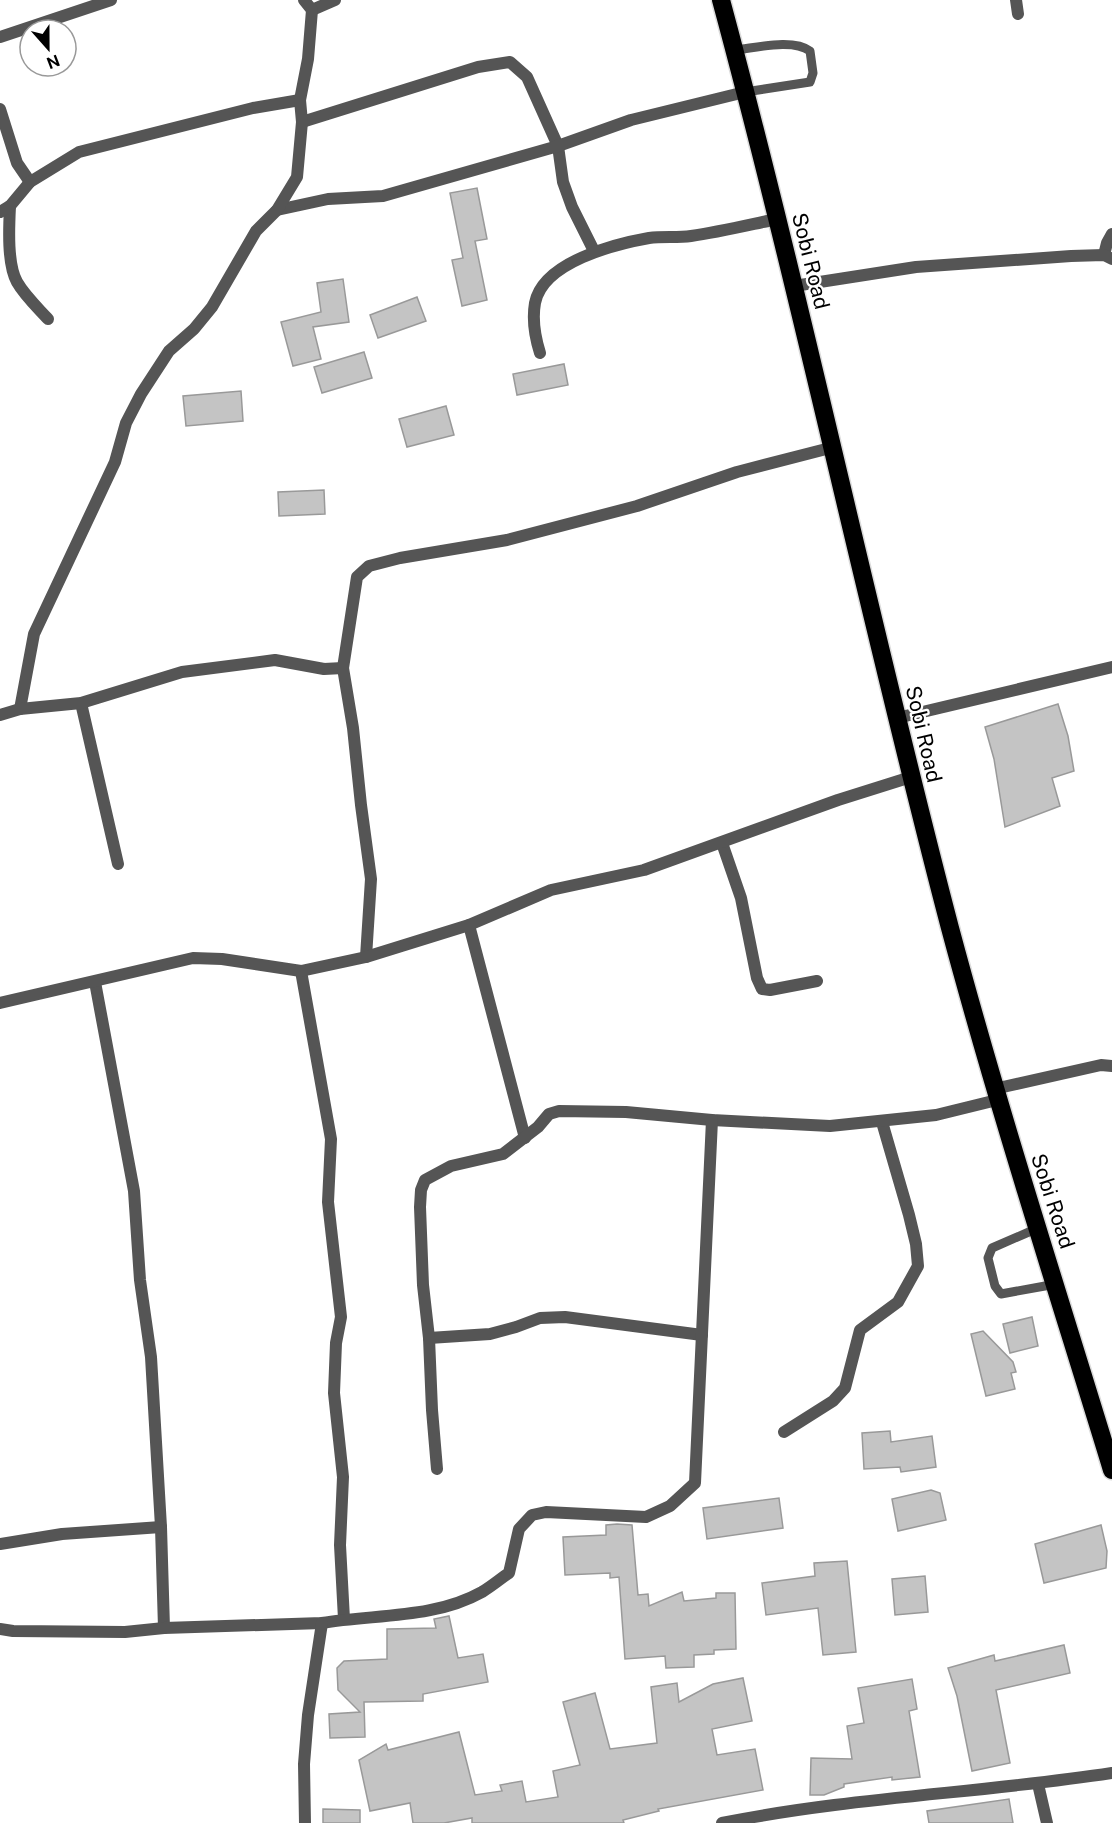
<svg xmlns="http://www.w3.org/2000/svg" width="1112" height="1823" font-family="'Public Sans',sans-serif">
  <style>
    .building { fill: #c4c4c4; stroke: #999; stroke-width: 1.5 }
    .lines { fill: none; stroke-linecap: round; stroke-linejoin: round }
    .highway-casing { stroke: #dbdbdb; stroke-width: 21 }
    .lane { stroke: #555; stroke-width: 9 }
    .street { stroke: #555; stroke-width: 12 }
    .highway { stroke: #000; stroke-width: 18 }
    .labels { text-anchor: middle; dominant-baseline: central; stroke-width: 4.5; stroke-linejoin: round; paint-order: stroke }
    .street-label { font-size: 21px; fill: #000; stroke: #fff }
  </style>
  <rect width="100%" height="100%" fill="#fff"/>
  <!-- building -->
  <g class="building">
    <polygon points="477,188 487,239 475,241 487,300 462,306 452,260 463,258 450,193"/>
    <polygon points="343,279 349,322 313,327 321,359 293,366 281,322 321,312 317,283"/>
    <polygon points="417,297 426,321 378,338 370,315"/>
    <polygon points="364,352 372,378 322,393 314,367"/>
    <polygon points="564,364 568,385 517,395 513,374"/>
    <polygon points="241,391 243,421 186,426 183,396"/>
    <polygon points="446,406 454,435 407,447 399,419"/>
    <polygon points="324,490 325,514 279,516 278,492"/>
    <polygon points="1058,704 1068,736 1074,771 1052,778 1060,806 1005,827 994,759 985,727"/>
    <polygon points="1032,1317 1038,1346 1010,1353 1003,1324"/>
    <polygon points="983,1331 1013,1362 1016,1372 1011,1373 1015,1389 986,1396 971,1334"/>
    <polygon points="890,1431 891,1442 932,1436 936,1467 901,1472 900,1467 864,1469 862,1433"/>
    <polygon points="931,1490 940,1493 946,1520 898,1531 892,1499"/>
    <polygon points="779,1498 783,1528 707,1539 703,1508"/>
    <polygon points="617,1524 632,1525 638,1595 648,1594 649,1606 682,1592 684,1601 716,1598 716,1593 735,1593 736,1649 714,1650 714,1654 694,1655 694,1667 666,1668 665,1656 625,1659 619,1577 610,1578 610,1573 565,1575 563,1537 606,1535 606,1525"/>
    <polygon points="1101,1525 1107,1551 1106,1568 1044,1583 1035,1544"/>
    <polygon points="847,1561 856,1652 823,1655 818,1608 766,1615 762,1583 815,1576 814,1563"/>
    <polygon points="925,1576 928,1612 895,1615 892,1579"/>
    <polygon points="449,1616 458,1658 483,1654 488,1682 423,1694 423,1701 364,1702 365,1737 330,1738 329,1714 360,1712 338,1690 337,1668 344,1661 387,1659 387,1629 436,1628 434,1619"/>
    <polygon points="1064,1645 1070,1673 996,1690 1010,1763 972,1771 957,1696 948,1668 994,1655 995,1661"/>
    <polygon points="743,1678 752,1721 712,1729 717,1755 755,1749 763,1790 658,1809 659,1811 623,1820 624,1823 472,1823 472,1818 444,1823 413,1823 410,1803 370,1811 359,1760 386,1744 388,1750 459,1732 475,1795 502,1791 500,1785 522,1781 526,1802 558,1797 553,1771 580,1765 563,1702 595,1693 610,1749 657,1743 651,1687 677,1683 679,1702 713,1684"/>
    <polygon points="912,1679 917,1709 909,1711 920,1777 892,1780 892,1777 844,1784 844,1787 824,1795 810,1795 811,1758 852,1759 847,1726 864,1723 858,1688"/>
    <polygon points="1009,1799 1013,1823 929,1823 927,1811"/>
    <polygon points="323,1809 360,1810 360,1823 323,1823"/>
  </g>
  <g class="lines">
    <!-- highway casing -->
    <g class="highway-casing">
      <path id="highway" d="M721,0C804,308 869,620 950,928C999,1111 1057,1290 1112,1470"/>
    </g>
    <!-- lane -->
    <g class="lane">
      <path d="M735,50C755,48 793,38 810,51L813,73L810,82L745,92"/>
      <polyline points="1038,1228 992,1248 988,1258 995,1286 1001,1294 1056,1284"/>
    </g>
    <!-- street -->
    <g class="street">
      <polyline points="1016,0 1018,14"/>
      <polyline points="312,10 335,0"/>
      <polyline points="0,37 111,0"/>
      <polyline points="0,109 17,163 30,182"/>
      <polyline points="302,122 478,67 510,62 527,77 558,146 563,182 572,207 594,251"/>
      <path d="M10,206C9,227 7,264 17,282C25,296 38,308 48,319"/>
      <polyline points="277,210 328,199 383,196 558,146 631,120 745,92"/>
      <polyline points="0,212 10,206 30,182 79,152 253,108 300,100"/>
      <polyline points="1104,255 1107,243 1112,234"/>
      <polyline points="794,286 916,267 1071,256 1104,255 1112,259"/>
      <path d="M540,353C535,337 532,320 535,303C543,262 615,244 649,238C663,236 677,238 691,236C719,232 748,225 777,219"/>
      <polyline points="81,703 118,864"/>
      <polyline points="20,709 34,634 115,462 126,423 141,394 169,351 194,329 212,307 256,231 277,210 297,177 302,122 300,100 308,59 312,10 304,0"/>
      <polyline points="0,715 20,709 81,703 182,672 275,660 324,669 343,668"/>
      <polyline points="897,718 1112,667"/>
      <polyline points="722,843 741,898 757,978 762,989 770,990 817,981"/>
      <polyline points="469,925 525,1138"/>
      <polyline points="366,957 371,879 361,805 353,728 343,668 357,577 369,566 400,558 507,540 637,506 737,472 834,447"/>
      <polyline points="301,971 331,1139 328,1202 341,1317 336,1343 334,1393 343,1477 340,1545 344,1619"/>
      <polyline points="95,982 134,1191 140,1280 151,1357 161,1527 164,1628"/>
      <polyline points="0,1003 193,958 222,959 301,971 366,957 469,925 551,890 644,870 838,800 911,777"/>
      <polyline points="994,1089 1101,1065 1112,1066"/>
      <polyline points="429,1338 490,1334 516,1327 540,1318 565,1317 702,1335"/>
      <polyline points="784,1432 833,1401 845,1388 860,1330 898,1302 918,1266 916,1244 909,1215 882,1122"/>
      <polyline points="437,1469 432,1410 429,1338 423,1285 420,1207 421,1190 425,1180 451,1166 503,1154 538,1127 549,1114 559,1111 626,1112 712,1120 830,1126 936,1115 997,1100"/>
      <polyline points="0,1544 62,1534 161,1527"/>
      <path d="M0,1629L13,1631L125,1632L164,1628L322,1623C375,1614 434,1619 482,1592C492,1586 500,1579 509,1573L519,1529L532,1515L546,1512L646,1517L670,1506L695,1483L712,1120"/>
      <polyline points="1038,1784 1047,1823"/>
      <polyline points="305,1823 304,1764 308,1715 322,1623"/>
      <path d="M722,1823C851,1797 983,1793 1112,1773"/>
    </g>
    <!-- highway -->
    <use href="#highway" class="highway"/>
  </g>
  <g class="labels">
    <!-- street labels -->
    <g class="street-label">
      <text transform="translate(811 261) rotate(76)">Sobi Road</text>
      <text transform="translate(924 734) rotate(77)">Sobi Road</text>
      <text transform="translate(1053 1201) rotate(72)">Sobi Road</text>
    </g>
  </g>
  <!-- north arrow -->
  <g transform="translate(48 48) rotate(159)"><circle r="28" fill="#ffffff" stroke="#999999" stroke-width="1.5"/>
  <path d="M0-4.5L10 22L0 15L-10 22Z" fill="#000000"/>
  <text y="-9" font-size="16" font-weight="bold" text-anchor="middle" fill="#000000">N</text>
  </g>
</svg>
